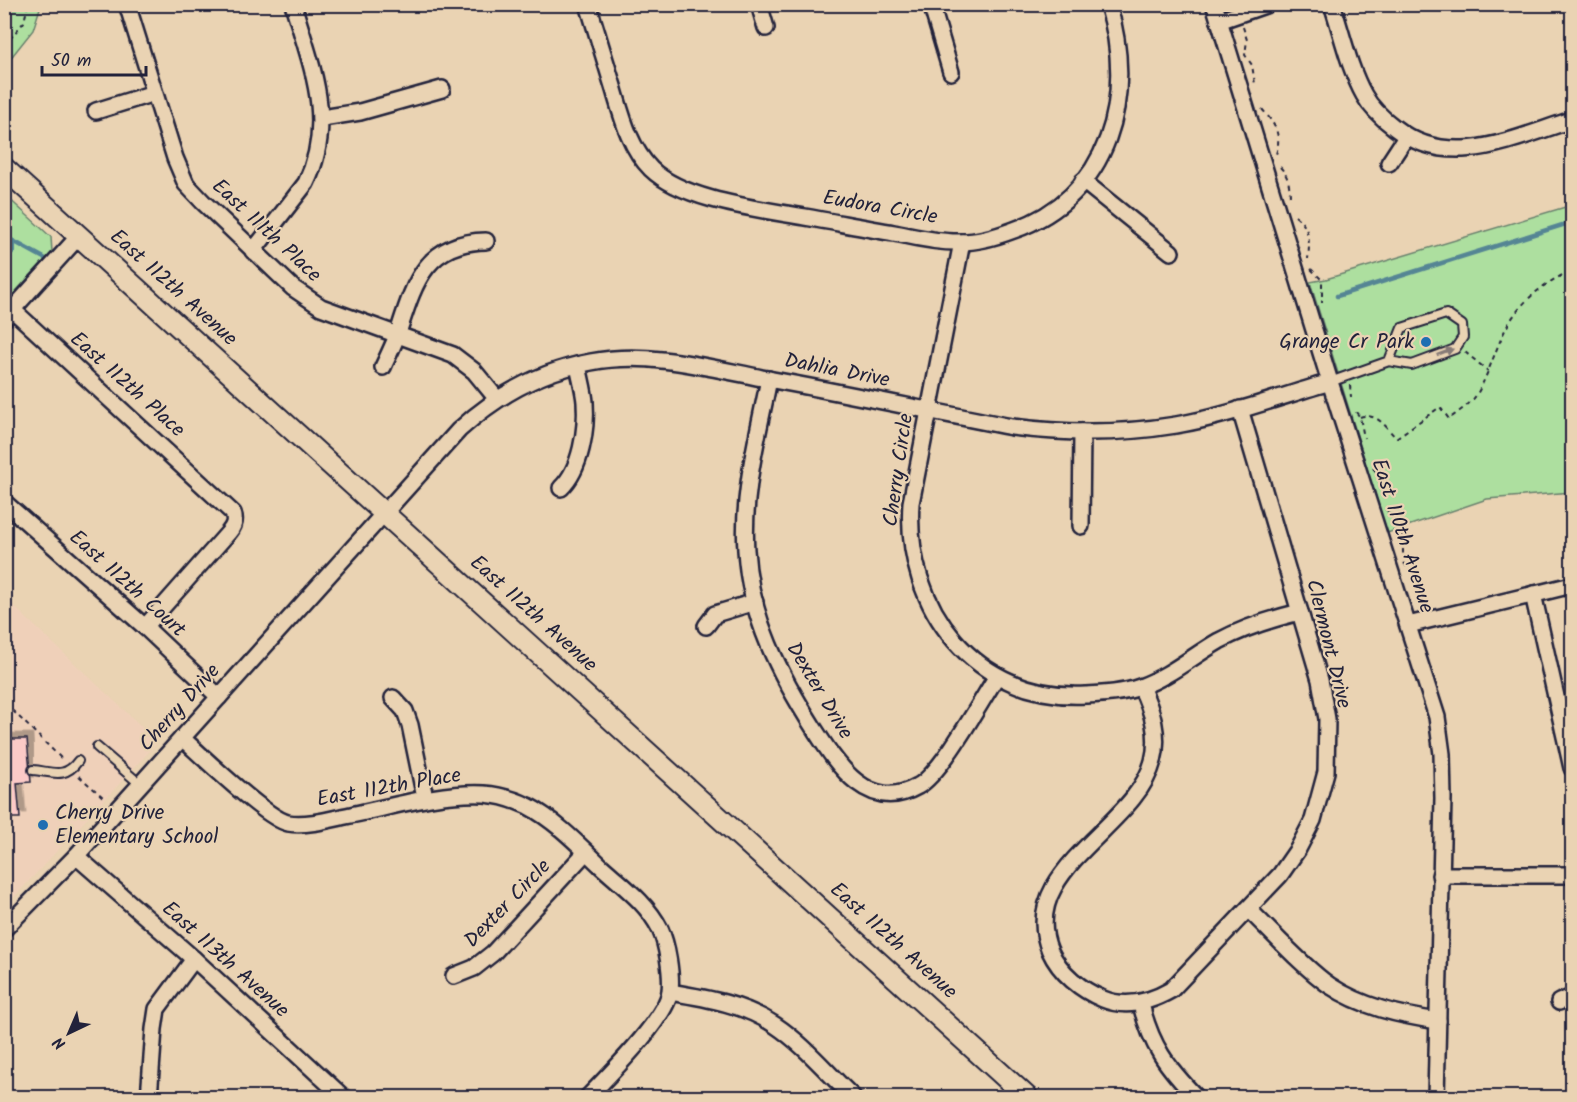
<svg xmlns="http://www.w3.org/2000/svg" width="1577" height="1102" font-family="Kalam,sans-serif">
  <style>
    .built { fill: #efd0b9 }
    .green { fill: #addf9f; stroke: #68806d; stroke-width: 1.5 }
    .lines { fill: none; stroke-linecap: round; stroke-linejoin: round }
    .stream { stroke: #548594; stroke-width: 4.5 }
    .building { fill: #fbcac7; stroke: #22223b; stroke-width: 1.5; filter: url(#shadow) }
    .service-casing { stroke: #22223b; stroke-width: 12 }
    .minor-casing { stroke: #22223b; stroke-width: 20 }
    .tertiary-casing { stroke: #22223b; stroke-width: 24 }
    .path { stroke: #22223b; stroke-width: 2; stroke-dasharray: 4.5 4.5; stroke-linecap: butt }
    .service { stroke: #ead3b3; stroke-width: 8 }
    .minor { stroke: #ead3b3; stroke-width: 15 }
    .tertiary { stroke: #ead3b3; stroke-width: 20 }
    .oneway { fill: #867a77 }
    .poi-dot { fill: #1f6fb2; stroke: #ead3b3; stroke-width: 2 }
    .labels { text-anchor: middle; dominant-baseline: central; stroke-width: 4.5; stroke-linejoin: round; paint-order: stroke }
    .street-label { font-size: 21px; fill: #22223b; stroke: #ead3b3 }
    .poi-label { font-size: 21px; fill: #22223b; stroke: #ead3b3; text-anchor: end }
  </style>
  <defs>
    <filter id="shadow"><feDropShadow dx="5.5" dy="-5.5" stdDeviation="0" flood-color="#0004"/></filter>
  </defs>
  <rect width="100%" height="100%" fill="#ead3b3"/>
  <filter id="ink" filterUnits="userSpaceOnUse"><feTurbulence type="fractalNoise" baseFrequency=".0167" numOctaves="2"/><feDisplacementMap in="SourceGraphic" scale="12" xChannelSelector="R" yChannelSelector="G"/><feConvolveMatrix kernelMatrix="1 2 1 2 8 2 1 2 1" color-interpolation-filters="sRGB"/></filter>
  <g filter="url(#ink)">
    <!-- built -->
    <polygon class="built" points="4,597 158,742 5,907 4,907"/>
    <!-- green -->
    <g class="green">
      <polygon points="12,5 41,5 33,30 5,65 5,26 9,20"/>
      <polygon points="5,195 51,237 52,252 5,303"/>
      <polygon points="1572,205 1572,492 1487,499 1387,533 1310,282 1326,279"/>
    </g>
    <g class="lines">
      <!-- stream -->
      <g class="stream">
        <polyline points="4,236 44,258"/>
        <polyline points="4,260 13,251 14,243"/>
        <polyline points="1337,296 1572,222"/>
      </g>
    </g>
    <!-- building -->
    <polygon class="building" points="4,739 27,739 31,782 17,783 20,818 7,818 6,830 4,830"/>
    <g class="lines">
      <!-- service casing -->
      <g class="service-casing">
        <g id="service">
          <polyline points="1330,382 1389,361 1412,365 1455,349 1463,337 1462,325 1446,314 1402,328 1389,361"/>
          <polyline points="97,747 140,784"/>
          <path d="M33,770C53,772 65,779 78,761"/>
        </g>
      </g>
      <!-- minor casing -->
      <g class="minor-casing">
        <g id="minor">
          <polyline points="127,4 175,158 186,184 203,202 293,288 321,307 453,355 474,371 497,399"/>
          <path d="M588,4C596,31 604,57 612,83C621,112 628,146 651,169C684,201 760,209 805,217C834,222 864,228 894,233C916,237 939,243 961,242C978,242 998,236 1014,230C1111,195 1136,96 1108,4"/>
          <polyline points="759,4 766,28"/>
          <polyline points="931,4 951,72"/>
          <polyline points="1214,4 1330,382 1437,717 1442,754 1443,798 1436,1098"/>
          <path d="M1332,4C1342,34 1349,68 1364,95C1371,108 1383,119 1395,128C1450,171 1514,138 1572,120"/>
          <polyline points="1219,21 1268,4"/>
          <polyline points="96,111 154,93"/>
          <polyline points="322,118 360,112 442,89"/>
          <polyline points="1389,163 1406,137"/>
          <polyline points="1083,181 1171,252"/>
          <path d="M962,242L911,503C904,608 976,701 1086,695C1104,694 1123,693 1140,687C1168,677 1193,656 1219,641C1245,627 1271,619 1300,612"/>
          <path d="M253,251L306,183C336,121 311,66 293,4"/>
          <path d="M13,310L233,513C236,521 234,526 229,532L145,627"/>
          <polyline points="4,319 79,236"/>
          <path d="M383,367C388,356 394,344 398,333C414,284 425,242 486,241"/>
          <path d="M769,379C758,435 742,493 746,550C750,618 780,675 815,730C838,766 869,814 918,786C941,774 981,701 997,676"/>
          <path d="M561,488C581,469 587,429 585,402C584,390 580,377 578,365"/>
          <polyline points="4,502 145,627 219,697"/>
          <polyline points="1081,526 1082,432"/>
          <polyline points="1533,594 1572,768"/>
          <polyline points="1408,625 1572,585"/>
          <polyline points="706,626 715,614 755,602"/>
          <path d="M1141,687C1152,710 1160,735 1153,761C1136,828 1016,870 1050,951C1060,973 1081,990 1103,999C1127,1009 1150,1002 1171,990L1280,875L1298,849L1313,820L1326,772L1327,719L1320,680L1240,409"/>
          <polyline points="393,698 405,711 410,725 425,798"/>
          <path d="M182,738C202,756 267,819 288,823C306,826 328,820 346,816C392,807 437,792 484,794C499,795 515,800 528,806C555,820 579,845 601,866C622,885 647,903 660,929C667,944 672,974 670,991C667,1018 607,1077 587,1098"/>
          <polyline points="76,856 194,959 344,1098"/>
          <polyline points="1440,875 1572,875"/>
          <path d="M1248,909C1272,932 1302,966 1329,985C1362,1007 1399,1015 1438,1021"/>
          <path d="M4,929L76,856L459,430C496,396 541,371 591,362C648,351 706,367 762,378C846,393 929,411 1012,427C1067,434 1122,434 1176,425C1228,416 1279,397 1330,382"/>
          <polyline points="454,976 474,968 493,953 586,852"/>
          <path d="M670,992C706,998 744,1004 775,1025C805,1045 828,1074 854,1098"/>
          <polyline points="1559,1002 1572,997"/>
          <path d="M1141,1004C1151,1046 1167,1067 1197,1098"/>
          <polyline points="149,1098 154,1029 157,1009 194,959"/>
        </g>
      </g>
      <!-- tertiary casing -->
      <g class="tertiary-casing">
        <polyline id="tertiary" points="4,168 1028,1098"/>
      </g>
      <!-- path -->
      <g class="path">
        <polyline points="1243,27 1247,40 1245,55 1252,65 1255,84"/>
        <polyline points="4,46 24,22 28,4"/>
        <path d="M1262,109C1275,124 1282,135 1276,154"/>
        <path d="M1280,167C1289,176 1290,187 1290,200"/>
        <path d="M1295,216C1310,227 1310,241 1308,259"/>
        <polyline points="1311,269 1322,280 1322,303"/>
        <polyline points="1465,352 1488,371"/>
        <polyline points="1350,385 1351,397"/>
        <polyline points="1356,412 1360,417 1364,438"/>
        <path d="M1360,417C1377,412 1386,427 1396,438L1440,407L1449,419C1458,412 1471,404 1477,394C1487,377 1493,357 1501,339C1514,307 1541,283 1572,271"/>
        <polyline points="1373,468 1380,476 1381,492"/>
        <path d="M1386,509C1403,528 1403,533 1403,558"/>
        <polyline points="1404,563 1416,577 1426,605"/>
        <polyline points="4,708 13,711 64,761"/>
        <polyline points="79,776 104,798"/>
      </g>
      <!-- service -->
      <use href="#service" class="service"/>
      <!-- minor -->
      <use href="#minor" class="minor"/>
      <!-- tertiary -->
      <use href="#tertiary" class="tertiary"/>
    </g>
    <!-- one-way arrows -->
    <defs><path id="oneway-solid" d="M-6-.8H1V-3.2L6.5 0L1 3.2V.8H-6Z" transform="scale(1.5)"/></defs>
    <use class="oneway" href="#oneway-solid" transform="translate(1445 352) rotate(-20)"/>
  </g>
  <!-- markers -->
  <g class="poi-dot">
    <circle cx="1426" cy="342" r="6"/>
    <circle cx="43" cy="825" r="6"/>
  </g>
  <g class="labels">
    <!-- street labels -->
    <g class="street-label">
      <text transform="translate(880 208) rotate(10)">Eudora Circle</text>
      <text transform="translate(266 231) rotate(43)">East 111th Place</text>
      <text transform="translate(173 288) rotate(42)">East 112th Avenue</text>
      <text transform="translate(837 371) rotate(11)">Dahlia Drive</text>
      <text transform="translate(127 385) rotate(42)">East 112th Place</text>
      <text transform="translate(899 470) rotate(-82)">Cherry Circle</text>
      <text transform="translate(1402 536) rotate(72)">East 110th Avenue</text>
      <text transform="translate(127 584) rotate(42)">East 112th Court</text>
      <text transform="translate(533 614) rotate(42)">East 112th Avenue</text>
      <text transform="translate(1328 644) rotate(76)">Clermont Drive</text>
      <text transform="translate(819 691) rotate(59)">Dexter Drive</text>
      <text transform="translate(180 708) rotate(-48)">Cherry Drive</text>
      <text transform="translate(389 788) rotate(-10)">East 112th Place</text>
      <text transform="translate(508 904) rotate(-46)">Dexter Circle</text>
      <text transform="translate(893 941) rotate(42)">East 112th Avenue</text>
      <text transform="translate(225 960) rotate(42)">East 113th Avenue</text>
    </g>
    <!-- poi labels -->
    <g class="poi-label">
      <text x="1414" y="342">Grange Cr Park</text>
      <text x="55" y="813" text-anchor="start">Cherry Drive<tspan x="55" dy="24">Elementary School</tspan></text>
    </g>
  </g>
  <!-- margin -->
  <rect width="1577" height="1102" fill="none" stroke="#ead3b3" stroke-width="24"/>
  <rect x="12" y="12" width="1553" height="1078" fill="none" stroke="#22223b" stroke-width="2" filter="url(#ink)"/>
  <!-- north arrow -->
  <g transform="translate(69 1033) rotate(224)" stroke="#ead3b3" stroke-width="4.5" paint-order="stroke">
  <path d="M0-4.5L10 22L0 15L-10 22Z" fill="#22223b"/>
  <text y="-9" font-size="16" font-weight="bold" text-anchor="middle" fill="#22223b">N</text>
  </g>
  <!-- scale -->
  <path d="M42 66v9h104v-9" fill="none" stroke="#22223b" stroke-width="3"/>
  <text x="51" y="66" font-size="18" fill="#22223b" stroke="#ead3b3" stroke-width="4.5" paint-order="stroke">50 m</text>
</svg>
